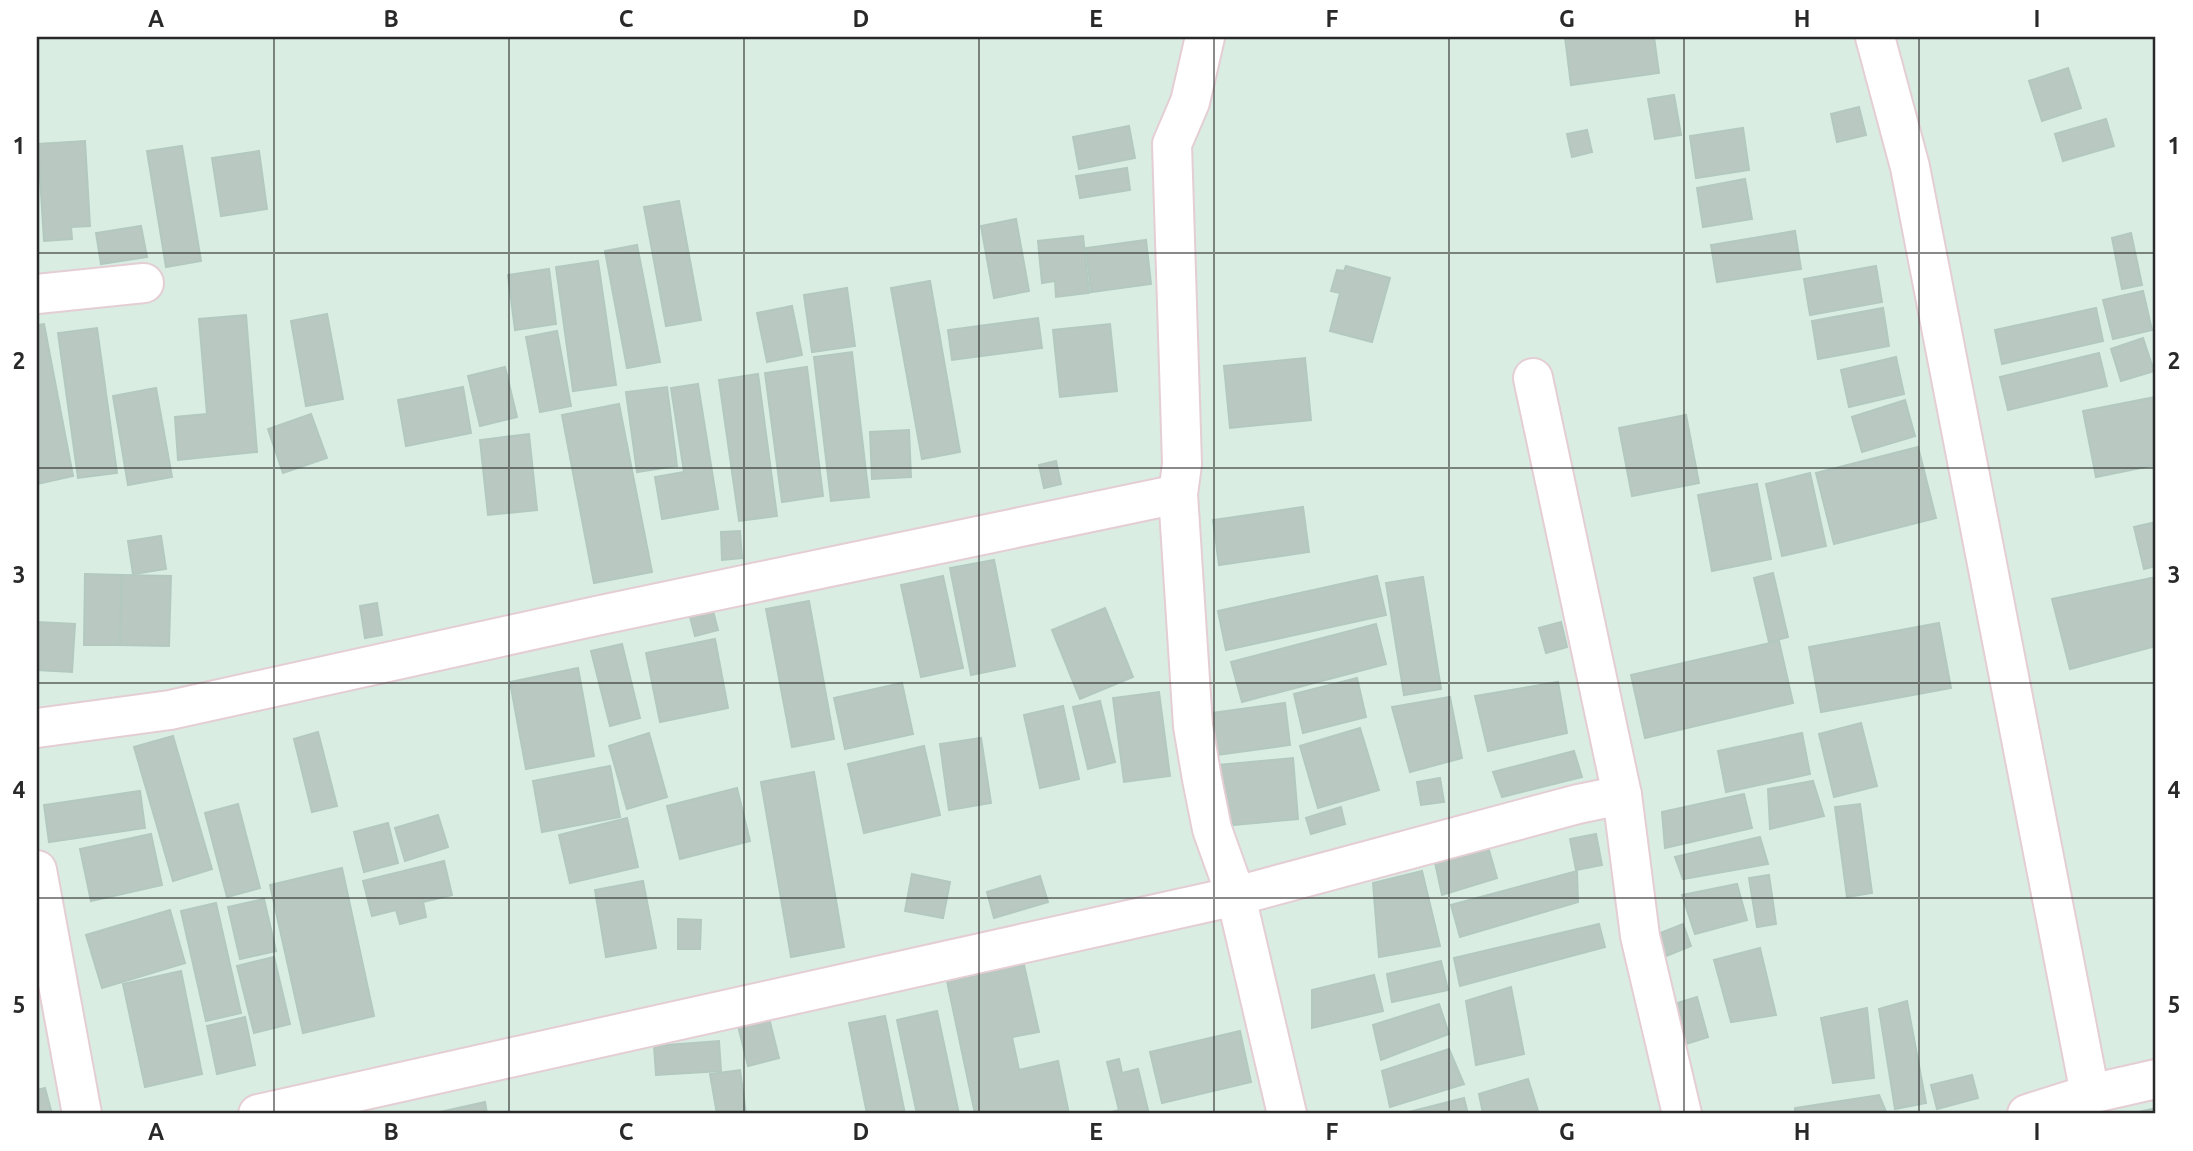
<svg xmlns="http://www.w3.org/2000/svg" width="2193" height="1151" font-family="Ubuntu,sans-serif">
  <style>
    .building { fill: #b9c8c1; stroke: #b3c9bf; stroke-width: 2 }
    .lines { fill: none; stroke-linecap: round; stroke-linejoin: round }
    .minor-casing { stroke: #e4ced4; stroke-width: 42 }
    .minor { stroke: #fff; stroke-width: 38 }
    .grid { fill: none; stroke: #292929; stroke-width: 2; stroke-opacity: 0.55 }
    .neatline { fill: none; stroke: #292929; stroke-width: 2.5 }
    .grid-label { font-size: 23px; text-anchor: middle; font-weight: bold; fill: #292929 }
  </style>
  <rect width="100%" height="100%" fill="#d9ede3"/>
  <!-- building -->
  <g class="building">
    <polygon points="1565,37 1654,37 1659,73 1571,85"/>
    <polygon points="2068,68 2081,108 2042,121 2029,81"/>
    <polygon points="1674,95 1681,135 1655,139 1648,99"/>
    <polygon points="1859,107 1866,135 1837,142 1831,114"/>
    <polygon points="2106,119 2114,146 2063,161 2055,134"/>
    <polygon points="1129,126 1135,158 1079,169 1073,137"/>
    <polygon points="1743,128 1749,170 1696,178 1690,136"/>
    <polygon points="1587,130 1592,152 1572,157 1567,134"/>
    <polygon points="85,141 90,226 71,227 72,239 44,241 38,144"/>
    <polygon points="182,146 201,261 166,267 147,151"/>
    <polygon points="259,151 267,209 221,216 212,158"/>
    <polygon points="1127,168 1130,190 1080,198 1076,176"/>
    <polygon points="1745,179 1752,219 1703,227 1697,188"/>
    <polygon points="679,201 701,320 666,326 644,207"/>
    <polygon points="1016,219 1029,291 994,298 981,226"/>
    <polygon points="141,226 147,257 101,264 96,233"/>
    <polygon points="1795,231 1801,269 1717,282 1711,245"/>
    <polygon points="2131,233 2142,285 2122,289 2112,238"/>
    <polygon points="1083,236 1089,293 1056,297 1055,281 1042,283 1038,241"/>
    <polygon points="1146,240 1151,284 1091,292 1086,248"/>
    <polygon points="637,245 660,362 627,368 605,251"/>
    <polygon points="598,261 616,385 573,391 556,267"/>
    <polygon points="1346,266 1390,278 1372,342 1330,331 1340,293 1331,291 1337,270 1344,271"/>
    <polygon points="1876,266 1882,302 1810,315 1804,279"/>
    <polygon points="549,269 556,324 515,330 508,275"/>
    <polygon points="930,281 960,452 922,459 891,288"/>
    <polygon points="847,288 855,346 812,352 804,295"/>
    <polygon points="2143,291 2152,330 2113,339 2103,300"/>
    <polygon points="792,306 802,355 767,362 757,313"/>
    <polygon points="1883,308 1889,346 1818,359 1812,321"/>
    <polygon points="2096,308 2103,341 2002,364 1995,330"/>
    <polygon points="327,314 343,399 306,406 291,321"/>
    <polygon points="246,315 257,452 178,460 175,417 207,414 199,319"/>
    <polygon points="1038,318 1042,348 952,360 948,330"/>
    <polygon points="44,324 73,476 37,484 37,325"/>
    <polygon points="1110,324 1117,391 1060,397 1053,330"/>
    <polygon points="97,328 117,473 78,478 58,333"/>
    <polygon points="557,331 571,406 540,412 526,337"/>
    <polygon points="2143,338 2154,371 2121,381 2111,349"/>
    <polygon points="852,352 869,497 831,501 814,357"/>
    <polygon points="2099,353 2107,386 2008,410 2000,377"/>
    <polygon points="1896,357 1904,394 1849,407 1841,370"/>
    <polygon points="1305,358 1311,420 1230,428 1224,366"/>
    <polygon points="505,367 517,417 480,426 468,376"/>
    <polygon points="807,367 823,496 782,502 765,373"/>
    <polygon points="758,374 777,516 739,521 719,380"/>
    <polygon points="698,384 718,509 662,519 655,477 684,472 671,388"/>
    <polygon points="463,387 471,433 406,446 398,400"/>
    <polygon points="667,387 677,466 637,472 626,392"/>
    <polygon points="156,388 172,477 128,485 113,396"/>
    <polygon points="2155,397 2156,465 2096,477 2083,411"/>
    <polygon points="1905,400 1915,436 1862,452 1852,417"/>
    <polygon points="619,404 652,572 594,583 562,415"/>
    <polygon points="311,414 327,458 283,473 268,429"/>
    <polygon points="1686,415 1699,483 1632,496 1619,428"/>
    <polygon points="909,430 911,477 872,479 870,432"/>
    <polygon points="529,434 537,510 488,515 480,440"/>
    <polygon points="1918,447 1936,518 1834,544 1816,473"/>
    <polygon points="1056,461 1061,484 1044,488 1039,465"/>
    <polygon points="1810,473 1826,546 1782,556 1766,484"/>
    <polygon points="1757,484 1771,559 1712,571 1698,495"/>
    <polygon points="1303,507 1309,552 1219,565 1213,520"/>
    <polygon points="2156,522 2156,566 2144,569 2134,527"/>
    <polygon points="740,531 742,558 722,560 721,532"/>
    <polygon points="161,536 166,569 133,574 128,541"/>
    <polygon points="994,560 1015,666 971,675 950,568"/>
    <polygon points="1773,573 1788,637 1769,642 1754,578"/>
    <polygon points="85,574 122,575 120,645 84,645"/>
    <polygon points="122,575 171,576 169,646 120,645"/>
    <polygon points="943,576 963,668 921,677 901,585"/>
    <polygon points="1377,576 1386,615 1226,650 1218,611"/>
    <polygon points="1423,577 1441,689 1404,695 1386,583"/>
    <polygon points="2156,577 2156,646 2070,669 2052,599"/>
    <polygon points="809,601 834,739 792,747 766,609"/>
    <polygon points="377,603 382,635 365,638 360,606"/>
    <polygon points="1105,608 1133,677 1080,699 1052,630"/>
    <polygon points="713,611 718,630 695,636 690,617"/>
    <polygon points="37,622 75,624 72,672 37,670"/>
    <polygon points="1561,622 1567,647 1546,653 1539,628"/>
    <polygon points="1939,623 1951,688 1821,712 1809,647"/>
    <polygon points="1376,624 1386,664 1242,702 1231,662"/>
    <polygon points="715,639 728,708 660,722 646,653"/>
    <polygon points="1779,641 1793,703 1645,738 1631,675"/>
    <polygon points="622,644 640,718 610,726 591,651"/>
    <polygon points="578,668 594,756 526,769 510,682"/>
    <polygon points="1357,678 1366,717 1303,733 1294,694"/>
    <polygon points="1558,682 1567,733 1488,751 1475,696"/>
    <polygon points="902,683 913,734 845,749 834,698"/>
    <polygon points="1159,692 1170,776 1124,782 1113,698"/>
    <polygon points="1450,697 1462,758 1410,772 1392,707"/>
    <polygon points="1100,701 1115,762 1088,769 1073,707"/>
    <polygon points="1285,703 1290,745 1216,755 1211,713"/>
    <polygon points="1063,706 1079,779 1040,788 1024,715"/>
    <polygon points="1861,723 1877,786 1834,797 1819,734"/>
    <polygon points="1360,728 1379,790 1318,808 1300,746"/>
    <polygon points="318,732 337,806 312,812 294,739"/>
    <polygon points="649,733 667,797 627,809 609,746"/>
    <polygon points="1802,733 1810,774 1726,792 1718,751"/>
    <polygon points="173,736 212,869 173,881 134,747"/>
    <polygon points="981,738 991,803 949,810 940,744"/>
    <polygon points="924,746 940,815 864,833 848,764"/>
    <polygon points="1574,751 1582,777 1502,797 1493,772"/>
    <polygon points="1293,758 1298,819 1223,826 1218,765"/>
    <polygon points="610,766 620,817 542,832 533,781"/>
    <polygon points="814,772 844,947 791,957 761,782"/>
    <polygon points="1440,778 1444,802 1421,805 1417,782"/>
    <polygon points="1813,781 1824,816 1770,829 1768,789"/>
    <polygon points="737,788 750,841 680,859 667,806"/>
    <polygon points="140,791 145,828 49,842 44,805"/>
    <polygon points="1744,794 1752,828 1665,848 1662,812"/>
    <polygon points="238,804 260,888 227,897 205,813"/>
    <polygon points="1860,804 1872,893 1847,897 1835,807"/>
    <polygon points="1341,807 1345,824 1311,834 1306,818"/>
    <polygon points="438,815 448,847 405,861 395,828"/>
    <polygon points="627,818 638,867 570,883 559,835"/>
    <polygon points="388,823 398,863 364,872 354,832"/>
    <polygon points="151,834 162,885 91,901 80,849"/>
    <polygon points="1596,834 1602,865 1576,870 1570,839"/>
    <polygon points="1760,837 1768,864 1683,879 1675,857"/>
    <polygon points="1487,843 1497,878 1442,895 1434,858"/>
    <polygon points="444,861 452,895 423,902 426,917 400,924 396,910 372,916 363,881"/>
    <polygon points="342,868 374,1016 303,1033 270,885"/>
    <polygon points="1422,871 1440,946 1379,957 1373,883"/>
    <polygon points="1577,871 1578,902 1460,937 1451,905"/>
    <polygon points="912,874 950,882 943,918 905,911"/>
    <polygon points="1769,875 1776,924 1757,927 1749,878"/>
    <polygon points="1040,876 1048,902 994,918 987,892"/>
    <polygon points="643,881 656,948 606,957 595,890"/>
    <polygon points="1737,884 1747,920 1695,934 1682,895"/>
    <polygon points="264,899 276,951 240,959 228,907"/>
    <polygon points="216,903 241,1013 206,1021 181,911"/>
    <polygon points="170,910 185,963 102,988 86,935"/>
    <polygon points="678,919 701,920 700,949 678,949"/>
    <polygon points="1599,924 1605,947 1460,986 1454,958"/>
    <polygon points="1683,924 1691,946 1664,957 1655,935"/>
    <polygon points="1760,948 1776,1015 1731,1022 1714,960"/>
    <polygon points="274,957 290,1024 254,1033 237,966"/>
    <polygon points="1441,961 1448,990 1392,1002 1387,974"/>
    <polygon points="1024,965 1039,1032 1012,1037 1019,1070 1058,1061 1069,1114 975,1114 947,981"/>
    <polygon points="181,971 202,1074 145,1087 123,984"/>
    <polygon points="1374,975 1383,1011 1312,1028 1312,990"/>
    <polygon points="1511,987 1524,1054 1476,1065 1466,1001"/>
    <polygon points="1697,997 1708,1037 1683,1045 1671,1005"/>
    <polygon points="1907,1001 1926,1103 1895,1109 1879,1009"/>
    <polygon points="1439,1004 1449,1034 1381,1060 1373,1025"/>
    <polygon points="1867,1008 1874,1078 1833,1083 1821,1018"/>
    <polygon points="937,1011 959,1114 917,1114 897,1020"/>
    <polygon points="768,1014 779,1058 748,1066 737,1022"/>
    <polygon points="885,1016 905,1114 867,1114 849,1023"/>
    <polygon points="245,1017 255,1065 217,1074 207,1026"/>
    <polygon points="1240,1031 1251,1082 1162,1103 1150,1052"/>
    <polygon points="719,1041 721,1071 656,1075 654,1046"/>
    <polygon points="1449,1049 1464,1084 1390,1107 1382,1071"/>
    <polygon points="1119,1059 1122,1073 1138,1069 1149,1114 1103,1114 1119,1110 1107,1062"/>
    <polygon points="740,1070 746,1114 717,1114 710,1074"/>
    <polygon points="1972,1075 1978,1098 1937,1109 1931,1085"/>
    <polygon points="1528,1079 1539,1114 1483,1114 1479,1094"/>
    <polygon points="45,1088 52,1114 37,1114 37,1090"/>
    <polygon points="1879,1095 1887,1114 1795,1114 1795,1108"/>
    <polygon points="1464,1098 1468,1114 1401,1114"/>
    <polygon points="485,1102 487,1114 441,1114 440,1112"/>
    <polygon points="2156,1108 2156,1114 2130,1114"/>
  </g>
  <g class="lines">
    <!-- minor casing -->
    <g class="minor-casing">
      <g id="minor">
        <polyline points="1205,37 1190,102 1172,144 1182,464 1178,494 1193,726 1202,779 1212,829 1236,896 1287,1114"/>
        <polyline points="1875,37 1910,167 2090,1094"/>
        <polyline points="37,294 144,283"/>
        <polyline points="37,728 170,710 596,616 1178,494"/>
        <polyline points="1622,795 1640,936 1682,1114"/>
        <polyline points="37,870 82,1114"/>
        <polyline points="258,1114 1236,896 1578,804 1622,795 1533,378"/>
        <polyline points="2027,1114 2090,1094 2156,1079"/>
      </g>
    </g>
    <!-- minor -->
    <use href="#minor" class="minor"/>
  </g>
  <!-- grid -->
  <path class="grid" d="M274,37V1114M509,37V1114M744,37V1114M979,37V1114M1214,37V1114M1449,37V1114M1684,37V1114M1919,37V1114M37,253H2156M37,468H2156M37,683H2156M37,898H2156"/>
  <!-- border -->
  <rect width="2193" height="1151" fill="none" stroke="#ffffff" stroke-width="77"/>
  <rect x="38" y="38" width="2116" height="1074" class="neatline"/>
  <g class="grid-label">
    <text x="156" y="27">A</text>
    <text x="391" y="27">B</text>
    <text x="626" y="27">C</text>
    <text x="861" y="27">D</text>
    <text x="1096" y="27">E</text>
    <text x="1332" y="27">F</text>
    <text x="1567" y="27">G</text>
    <text x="1802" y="27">H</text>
    <text x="2037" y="27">I</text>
    <text x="19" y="154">1</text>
    <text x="2174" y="154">1</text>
    <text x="19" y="369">2</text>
    <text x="2174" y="369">2</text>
    <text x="19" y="583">3</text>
    <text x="2174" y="583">3</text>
    <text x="19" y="798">4</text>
    <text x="2174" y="798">4</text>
    <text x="19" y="1013">5</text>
    <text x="2174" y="1013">5</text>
    <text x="156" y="1140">A</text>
    <text x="391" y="1140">B</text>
    <text x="626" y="1140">C</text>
    <text x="861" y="1140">D</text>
    <text x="1096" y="1140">E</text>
    <text x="1332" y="1140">F</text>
    <text x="1567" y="1140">G</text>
    <text x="1802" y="1140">H</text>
    <text x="2037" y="1140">I</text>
  </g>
</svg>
